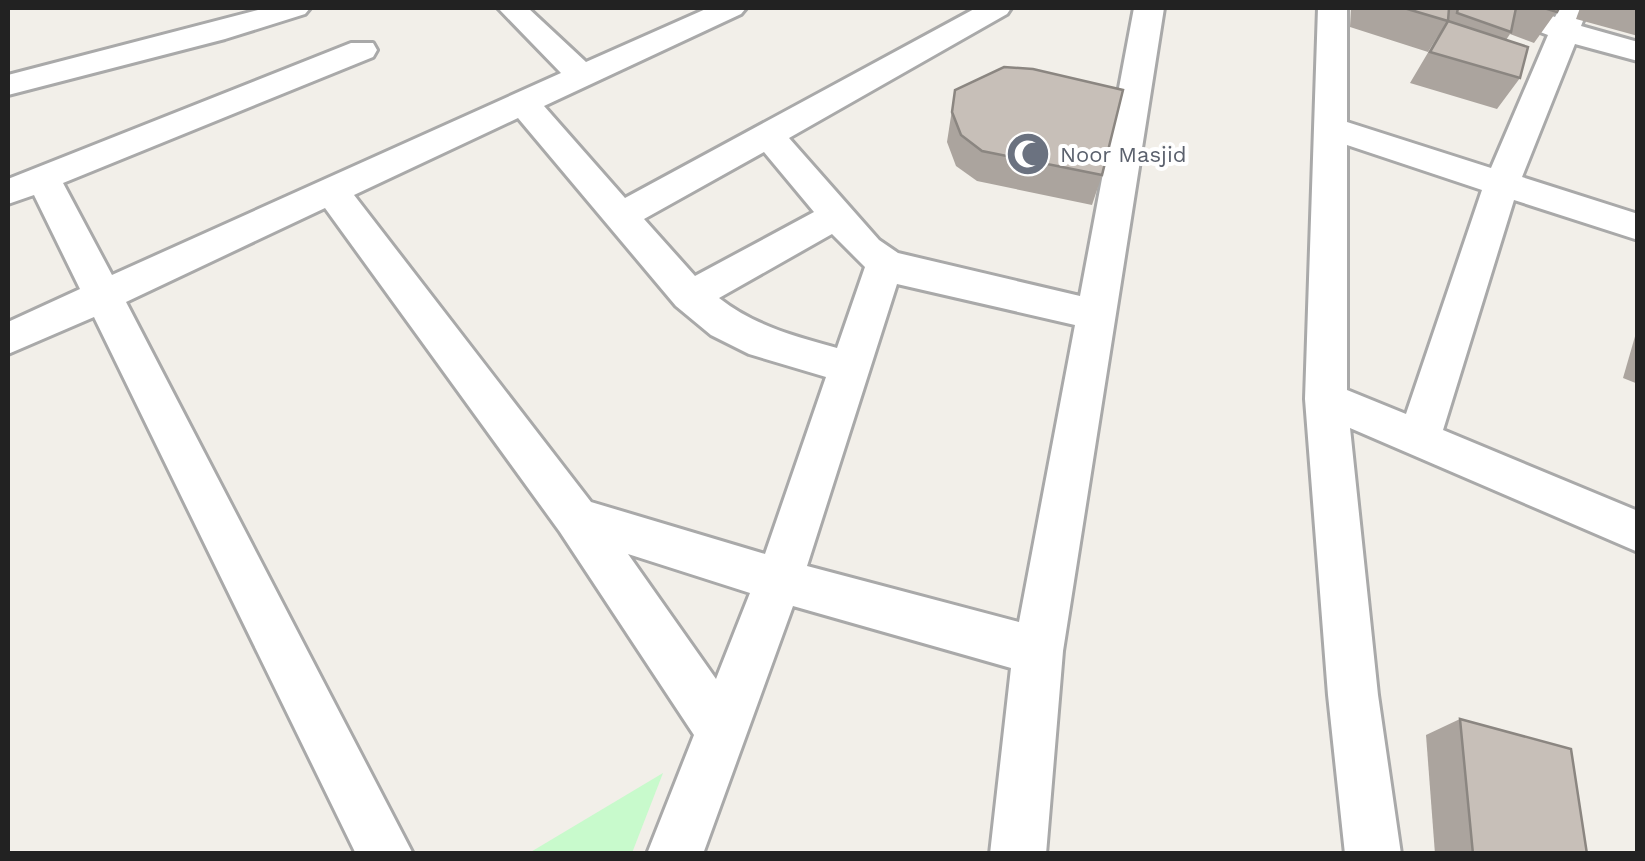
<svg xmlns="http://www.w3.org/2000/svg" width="1645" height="861" font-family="'Work Sans',sans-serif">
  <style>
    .park { fill: #c8facc }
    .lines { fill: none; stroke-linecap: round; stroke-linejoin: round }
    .street-casing { stroke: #a9a9a9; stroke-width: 6 }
    .street { fill: #fff; fill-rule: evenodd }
    .wall { fill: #aba49e }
    .building { fill: #c7bfb8; stroke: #8b8681; stroke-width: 2.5 }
    .labels { text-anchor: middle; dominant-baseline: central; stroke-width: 8; stroke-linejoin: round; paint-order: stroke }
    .far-worship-label { font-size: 22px; fill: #5b616d; stroke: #fff; text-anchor: start }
  </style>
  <rect width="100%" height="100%" fill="#f2efe9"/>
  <!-- park -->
  <polygon class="park" points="663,773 632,853 529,853"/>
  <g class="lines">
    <!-- street casing -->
    <g class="street-casing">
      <g id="street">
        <polygon points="266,8 310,8 305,14 225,39 8,95 8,75"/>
        <path d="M498,8H528L586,62L708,8H746L741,14L544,106L625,198L976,8H1011L1007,14L789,138L879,240L898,253L1080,296L1134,8H1164L1063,651L1046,854H990L1011,668L793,606L703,854H647L694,735L560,532L325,208L126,302L413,854H356L94,317L8,354V322L80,289L34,195L8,204V179L351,43H373L377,50L373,57L63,183L112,275L561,73ZM518,118L676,306L711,335L749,354L826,377L765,554L591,502L354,195ZM764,152L814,212L695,276L644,219ZM832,234L865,267L837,348C794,336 755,326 719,298ZM897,284L1075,325L1019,622L807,566ZM628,554L750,593L716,679Z"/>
        <path d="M1318,8H1347V122L1491,168L1548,35L1493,14L1489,8H1529L1555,17L1560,8H1588L1581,26L1638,42V61L1575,44L1522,177L1638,214V240L1514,200L1443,430L1638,511V552L1350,428L1378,695L1401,854H1345L1328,695L1305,399ZM1347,145L1482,190L1406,414L1347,390Z"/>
      </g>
    </g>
    <!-- street -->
    <use href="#street" class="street"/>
  </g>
  <!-- wall -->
  <g class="wall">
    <polygon points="1351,8 1559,8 1534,43 1510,34 1506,40 1520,78 1497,109 1410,83 1439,34 1428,52 1350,27"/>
    <polygon points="1580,8 1638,8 1638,36 1576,19"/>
    <polygon points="955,90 1102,175 1092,205 977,181 956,166 947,142"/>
    <polygon points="1638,326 1638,384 1623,378"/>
    <polygon points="1460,719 1587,854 1435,854 1426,735"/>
  </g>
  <!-- building -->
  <g class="building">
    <polygon points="1404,8 1449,8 1448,21"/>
    <polygon points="1458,8 1516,8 1511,32 1457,13"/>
    <polygon points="1544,8 1559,8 1557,12"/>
    <polygon points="1448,21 1528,47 1520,78 1430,52"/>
    <polygon points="1004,67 1033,69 1123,90 1102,175 982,151 961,135 952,112 955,90"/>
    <polygon points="1460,719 1571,749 1587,854 1473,854"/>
  </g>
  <!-- icons -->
  <defs>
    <g id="mosque-disc" transform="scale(2.25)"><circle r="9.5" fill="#6b7280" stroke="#fff"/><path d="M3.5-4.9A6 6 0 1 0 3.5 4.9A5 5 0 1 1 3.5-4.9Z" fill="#fff"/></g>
  </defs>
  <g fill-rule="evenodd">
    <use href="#mosque-disc" x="1028" y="154"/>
  </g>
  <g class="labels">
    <!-- far-worship labels -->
    <g class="far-worship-label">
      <text x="1060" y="154">Noor Masjid</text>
    </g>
  </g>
  <!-- border -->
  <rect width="1645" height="861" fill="none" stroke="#222222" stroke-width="20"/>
</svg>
